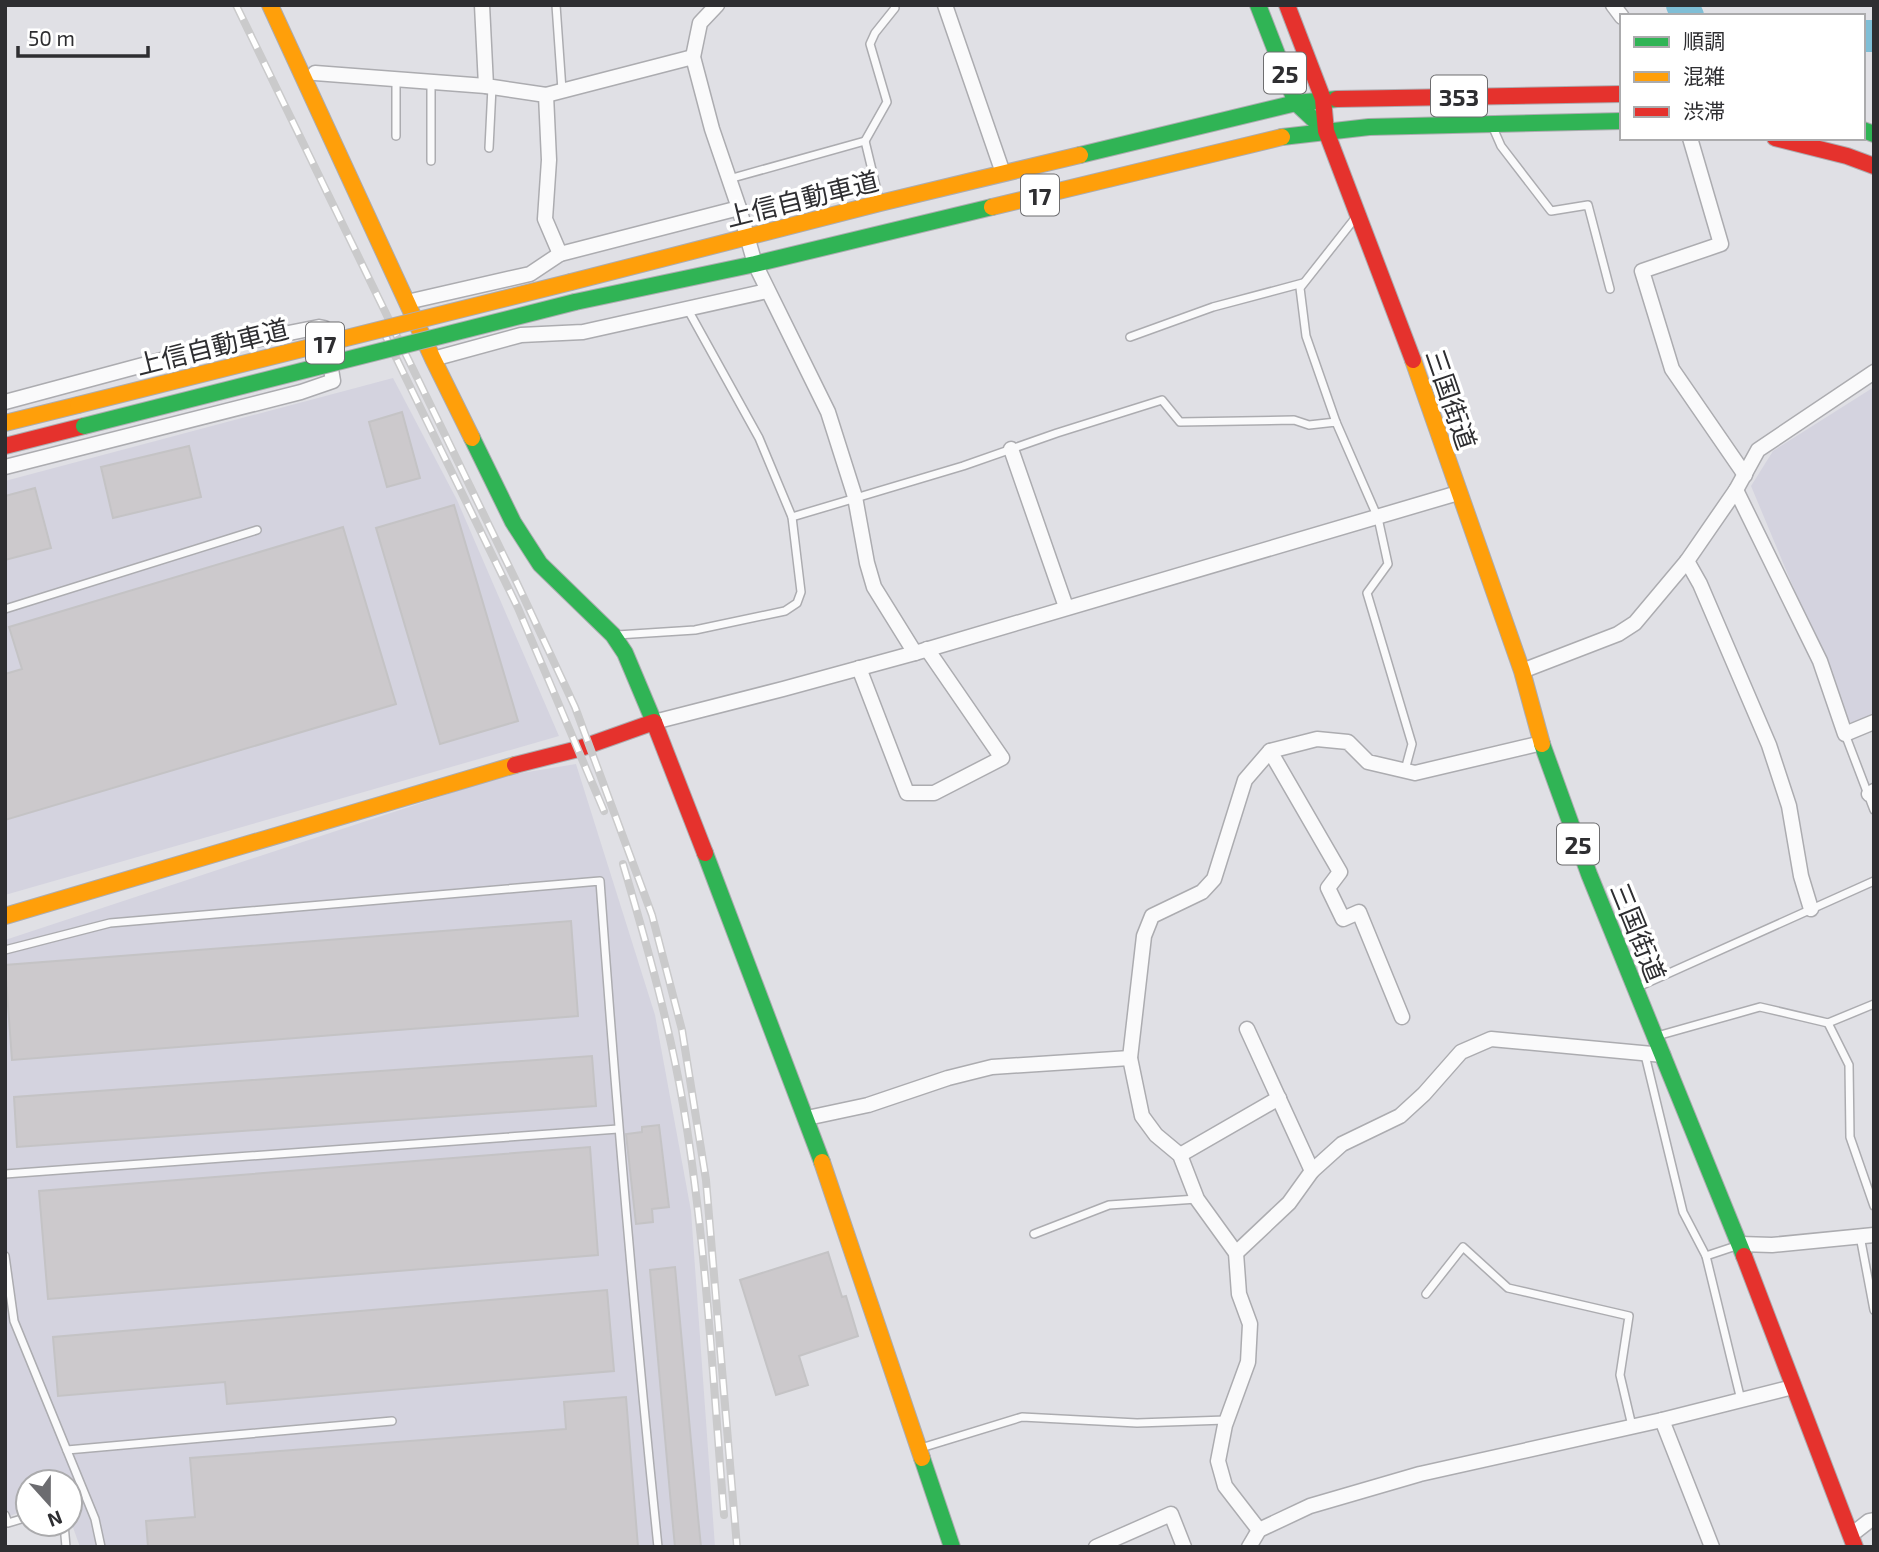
<svg xmlns="http://www.w3.org/2000/svg" width="1879" height="1552" font-family="'Exo 2','Noto Sans JP',sans-serif">
  <style>
    .built { fill: #d4d3df }
    .lines { fill: none; stroke-linecap: round; stroke-linejoin: round }
    .river { stroke: #7fbed6; stroke-width: 32 }
    .building { fill: #ccc9cc; stroke: #c4c3c5; stroke-width: 2 }
    .lane-casing { stroke: #acacb0; stroke-width: 10 }
    .street-casing { stroke: #acacb0; stroke-width: 17 }
    .fast-casing { stroke: #acacb0; stroke-width: 18 }
    .slow-casing { stroke: #acacb0; stroke-width: 18 }
    .jam-casing { stroke: #acacb0; stroke-width: 18 }
    .lane { stroke: #fafafb; stroke-width: 7 }
    .street { stroke: #fafafb; stroke-width: 14 }
    .fast { stroke: #30b455; stroke-width: 16 }
    .slow { stroke: #ff9f0a; stroke-width: 16 }
    .jam { stroke: #e5322d; stroke-width: 16 }
    .rail-casing { stroke: #cacacb; stroke-width: 8 }
    .rail { stroke: #fff; stroke-width: 5; stroke-dasharray: 16; stroke-linecap: butt }
    .fast-bridge-casing { stroke: #acacb0; stroke-width: 18; stroke-linecap: butt }
    .slow-bridge-casing { stroke: #acacb0; stroke-width: 18; stroke-linecap: butt }
    .fast-bridge { stroke: #30b455; stroke-width: 16 }
    .slow-bridge { stroke: #ff9f0a; stroke-width: 16 }
    .labels { text-anchor: middle; dominant-baseline: central; stroke-width: 7; stroke-linejoin: round; paint-order: stroke }
    .shield { fill: #fff; stroke: #6d6d6f; stroke-width: 2 }
    .shield-label { font-size: 24px; font-weight: bold; fill: #2e2e31 }
    .street-label { font-size: 26px; fill: #2e2e31; stroke: #fff }
  </style>
  <rect width="100%" height="100%" fill="#e0e0e5"/>
  <!-- built -->
  <g class="built">
    <polygon points="393,378 457,500 559,736 5,895 5,481"/>
    <polygon points="1874,387 1874,716 1854,724 1849,721 1751,486 1773,451"/>
    <polygon points="576,764 655,1015 691,1211 715,1547 80,1547 70,1519 70,1482 28,1482 28,1509 10,1516 5,1506 5,940 503,776"/>
  </g>
  <g class="lines">
    <!-- river -->
    <g class="river">
      <polyline points="1682,5 1688,16"/>
      <polyline points="1863,36 1874,36"/>
    </g>
  </g>
  <!-- building -->
  <g class="building">
    <polygon points="402,412 420,478 387,487 369,422"/>
    <polygon points="189,446 201,497 113,518 101,467"/>
    <polygon points="35,488 51,548 5,560 5,496"/>
    <polygon points="454,505 518,721 440,744 376,528"/>
    <polygon points="343,527 396,704 5,820 5,674 22,669 9,627"/>
    <polygon points="571,921 578,1016 12,1060 5,965"/>
    <polygon points="592,1056 596,1106 17,1147 14,1097"/>
    <polygon points="659,1125 669,1207 652,1209 653,1222 636,1224 626,1134 642,1132 642,1127"/>
    <polygon points="590,1147 598,1255 48,1299 39,1191"/>
    <polygon points="828,1252 842,1297 846,1296 858,1336 799,1356 808,1385 776,1395 740,1280"/>
    <polygon points="675,1267 698,1517 701,1547 675,1547 672,1516 650,1270"/>
    <polygon points="607,1290 614,1371 227,1404 225,1382 58,1396 53,1337"/>
    <polygon points="626,1397 638,1547 148,1547 146,1521 195,1517 190,1458 566,1429 564,1402"/>
  </g>
  <g class="lines">
    <!-- lane casing -->
    <g class="lane-casing">
      <g id="lane">
        <polyline points="556,5 562,90"/>
        <polyline points="1494,130 1501,146 1551,211 1588,205 1610,289"/>
        <polyline points="396,136 396,80"/>
        <polyline points="865,141 887,102 870,44 875,33 895,8 894,5"/>
        <polyline points="489,148 492,87"/>
        <polyline points="431,161 431,82"/>
        <polyline points="729,179 865,141 879,199"/>
        <polyline points="1130,337 1213,307 1303,283"/>
        <polyline points="1336,422 1306,336 1300,288 1356,217"/>
        <polyline points="792,517 963,466 1057,433 1162,400 1180,422 1294,420 1309,425 1336,422 1378,518 1388,564 1367,593 1412,744 1405,770"/>
        <polyline points="5,609 257,530"/>
        <polyline points="617,635 695,630 785,611 797,603 801,592 792,517 759,438 687,308"/>
        <polyline points="1845,734 1874,810"/>
        <path d="M5,950L110,923L600,881C616,1103 635,1325 658,1547"/>
        <polyline points="1638,987 1874,881"/>
        <polyline points="1828,1023 1849,1065 1850,1137 1874,1206"/>
        <polyline points="1657,1036 1760,1007 1828,1023 1874,1004"/>
        <polyline points="1645,1055 1683,1212 1706,1256 1741,1400"/>
        <polyline points="5,1174 618,1129"/>
        <polyline points="1034,1234 1109,1205 1197,1199"/>
        <polyline points="1860,1236 1874,1310"/>
        <polyline points="5,1256 14,1321 95,1519 101,1547"/>
        <polyline points="1706,1256 1739,1245"/>
        <polyline points="1426,1294 1463,1247 1508,1288 1629,1316 1620,1375 1632,1426"/>
        <polyline points="921,1448 1022,1417 1137,1423 1226,1420"/>
        <polyline points="67,1450 392,1421"/>
        <polyline points="5,1515 8,1523 28,1517"/>
        <polyline points="64,1524 66,1547"/>
      </g>
    </g>
    <!-- street casing -->
    <g class="street-casing">
      <g id="street">
        <polyline points="482,5 486,86 546,95 549,160 545,219 560,254"/>
        <polyline points="717,5 700,23 693,57 712,129 739,208"/>
        <polyline points="945,5 1003,173"/>
        <polyline points="1613,5 1622,17"/>
        <polyline points="315,73 486,86"/>
        <polyline points="546,95 693,57"/>
        <polyline points="1690,138 1721,244 1642,271 1672,369 1745,475"/>
        <polyline points="407,302 530,274 560,254 739,208 755,264 828,412 855,497 867,563 874,587 915,653"/>
        <polyline points="433,359 521,335 583,332 767,291"/>
        <polyline points="5,402 184,354 319,327 324,328 333,381 301,392 5,467"/>
        <polyline points="1011,449 1066,607"/>
        <polyline points="1736,490 1820,661 1845,734 1874,722"/>
        <polyline points="1687,561 1700,584 1769,745 1789,806 1801,876 1811,909"/>
        <polyline points="859,668 907,793 934,793 1002,758 927,649"/>
        <polyline points="1522,671 1618,634 1635,623 1687,561 1736,490 1758,450 1874,372"/>
        <polyline points="654,722 783,689 915,653 1458,493"/>
        <polyline points="1270,751 1340,872 1328,888 1343,919 1359,912 1402,1017"/>
        <polyline points="1869,794 1874,791"/>
        <polyline points="1247,1029 1312,1171"/>
        <polyline points="807,1118 868,1105 948,1078 992,1067 1130,1058"/>
        <polyline points="1180,1155 1279,1098"/>
        <polyline points="1740,1244 1772,1245 1874,1235"/>
        <polyline points="1236,1253 1289,1203 1312,1171 1342,1144 1400,1116 1424,1094 1461,1052 1491,1039 1663,1055"/>
        <polyline points="1662,1420 1712,1547"/>
        <polyline points="1259,1530 1225,1486 1218,1461 1225,1425 1248,1362 1250,1324 1239,1294 1236,1253 1197,1199 1180,1155 1156,1135 1142,1116 1130,1058 1144,936 1152,916 1202,892 1214,879 1245,780 1270,751 1317,739 1348,742 1368,762 1415,773 1542,743"/>
        <polyline points="1851,1535 1869,1521 1874,1520"/>
        <polyline points="1096,1547 1171,1514 1184,1547"/>
        <polyline points="1249,1547 1259,1530 1310,1506 1420,1474 1662,1420 1793,1387"/>
      </g>
    </g>
    <!-- fast casing -->
    <g class="fast-casing">
      <g id="fast">
        <polyline points="1258,5 1296,103 1326,131"/>
        <polyline points="1863,130 1874,134"/>
        <polyline points="1282,137 1369,127 1622,121"/>
        <polyline points="1080,155 1296,103 1337,99"/>
        <polyline points="575,302 755,264 992,207"/>
        <polyline points="472,438 513,522 540,564 613,635 625,653 654,722"/>
        <polyline points="1542,744 1589,874 1744,1256"/>
        <polyline points="705,853 822,1162"/>
        <polyline points="922,1458 952,1547"/>
      </g>
    </g>
    <!-- slow casing -->
    <g class="slow-casing">
      <g id="slow">
        <polyline points="270,5 433,359 472,438"/>
        <polyline points="992,207 1282,137"/>
        <polyline points="571,282 880,203 1080,155"/>
        <polyline points="1413,360 1522,671 1542,744"/>
        <polyline points="5,423 78,405"/>
        <polyline points="5,916 515,765"/>
        <polyline points="822,1162 922,1458"/>
      </g>
    </g>
    <!-- jam casing -->
    <g class="jam-casing">
      <g id="jam">
        <polyline points="1287,5 1323,99 1326,131 1413,360"/>
        <polyline points="1337,99 1622,94"/>
        <polyline points="1775,138 1847,156 1874,166"/>
        <polyline points="5,446 84,426"/>
        <polyline points="515,765 578,749 654,722 705,853"/>
        <polyline points="1744,1256 1855,1547"/>
      </g>
    </g>
    <!-- lane -->
    <use href="#lane" class="lane"/>
    <!-- street -->
    <use href="#street" class="street"/>
    <!-- fast -->
    <use href="#fast" class="fast"/>
    <!-- slow -->
    <use href="#slow" class="slow"/>
    <!-- jam -->
    <use href="#jam" class="jam"/>
    <!-- rail casing -->
    <g class="rail-casing">
      <g id="rail">
        <polyline points="236,5 517,583 575,707 652,915 682,1030 706,1180 737,1547"/>
        <polyline points="383,331 518,608 604,811"/>
        <path d="M623,864C647,945 670,1026 684,1110C706,1244 713,1380 724,1515"/>
      </g>
    </g>
    <!-- rail -->
    <use href="#rail" class="rail"/>
    <!-- fast-bridge casing -->
    <g class="fast-bridge-casing">
      <polyline id="fast-bridge" points="84,426 575,302"/>
    </g>
    <!-- slow-bridge casing -->
    <g class="slow-bridge-casing">
      <polyline id="slow-bridge" points="78,405 571,282"/>
    </g>
    <!-- fast-bridge -->
    <use href="#fast-bridge" class="fast-bridge"/>
    <!-- slow-bridge -->
    <use href="#slow-bridge" class="slow-bridge"/>
  </g>
  <g class="labels">
    <!-- shield labels -->
    <g class="shield">
      <rect x="1264" y="52.5" width="42" height="41" rx="5"/>
      <rect x="1431" y="75.5" width="56" height="41" rx="5"/>
      <rect x="1021" y="174.5" width="38" height="41" rx="5"/>
      <rect x="306" y="322.5" width="38" height="41" rx="5"/>
      <rect x="1557" y="823.5" width="42" height="41" rx="5"/>
    </g>
    <g class="shield-label">
      <text x="1285" y="73">25</text>
      <text x="1459" y="96">353</text>
      <text x="1040" y="195">17</text>
      <text x="325" y="343">17</text>
      <text x="1578" y="844">25</text>
    </g>
    <!-- street labels -->
    <g class="street-label">
      <text transform="translate(802 198) rotate(-14)">上信自動車道</text>
      <text transform="translate(212 346) rotate(-14)">上信自動車道</text>
      <text transform="translate(1452 399) rotate(71)">三国街道</text>
      <text transform="translate(1639 932) rotate(68)">三国街道</text>
    </g>
  </g>
  <!-- border -->
  <rect width="1879" height="1552" fill="none" stroke="#2e2e31" stroke-width="14"/>
  <!-- legend -->
  <rect x="1620" y="14" width="245" height="126" fill="#ffffff" stroke="#ababad" stroke-width="2"/>
  <rect x="1634" y="37" width="35" height="10" fill="#30b455" stroke="#ababad" stroke-width="2"/>
  <text x="1683" y="49" font-size="21" fill="#2e2e31">順調</text>
  <rect x="1634" y="72" width="35" height="10" fill="#ff9f0a" stroke="#ababad" stroke-width="2"/>
  <text x="1683" y="84" font-size="21" fill="#2e2e31">混雑</text>
  <rect x="1634" y="107" width="35" height="10" fill="#e5322d" stroke="#ababad" stroke-width="2"/>
  <text x="1683" y="119" font-size="21" fill="#2e2e31">渋滞</text>
  <!-- north arrow -->
  <g transform="translate(49 1503) rotate(159)"><circle r="33" fill="#ffffff" stroke="#ababad" stroke-width="2"/>
  <path d="M0-5L12 26L0 18L-12 26Z" fill="#6c6c70"/>
  <text y="-10" font-size="19" font-weight="bold" text-anchor="middle" fill="#2e2e31">N</text>
  </g>
  <!-- scale -->
  <path d="M18 46v10h130v-10" fill="none" stroke="#2e2e31" stroke-width="3.5"/>
  <text x="28" y="46" font-size="21" fill="#2e2e31" stroke="#ffffff" stroke-width="5" paint-order="stroke">50 m</text>
</svg>
